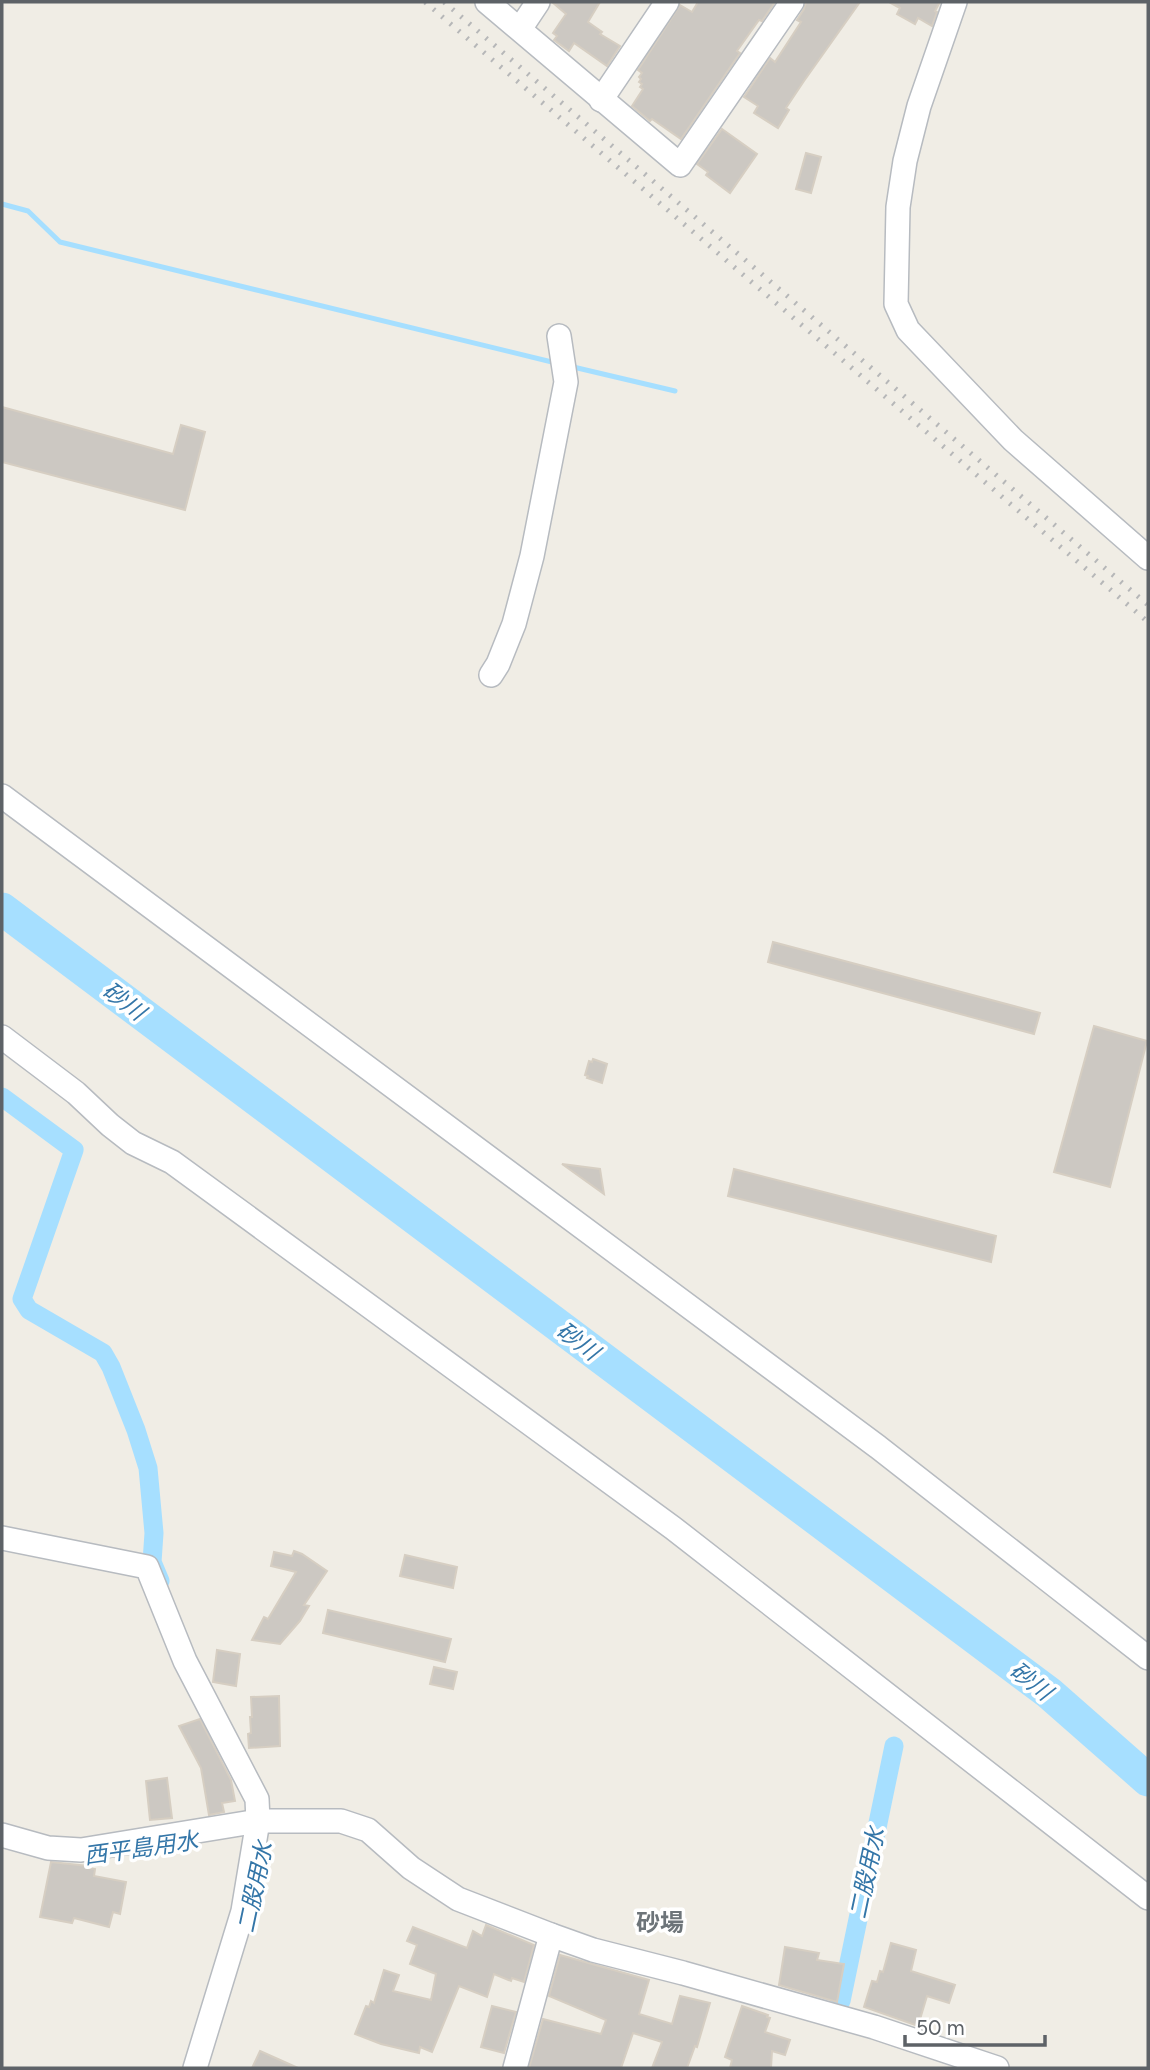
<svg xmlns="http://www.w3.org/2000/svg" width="1150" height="2070" font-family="Figtree,'Noto Sans JP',sans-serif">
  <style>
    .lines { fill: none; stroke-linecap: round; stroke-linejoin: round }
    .stream { stroke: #a6dfff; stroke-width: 5 }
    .canal { stroke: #a6dfff; stroke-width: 19 }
    .river { stroke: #a6dfff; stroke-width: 33 }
    .building { fill: #ccc8c2; stroke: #d6cec2; stroke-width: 2 }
    .minor-casing { stroke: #b7bbc0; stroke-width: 26 }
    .minor { stroke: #fff; stroke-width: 23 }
    .rail { stroke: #b6b7b8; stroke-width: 5; stroke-dasharray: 2 9; stroke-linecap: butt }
    .labels { text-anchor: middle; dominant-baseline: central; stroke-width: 7; stroke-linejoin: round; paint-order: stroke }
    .water-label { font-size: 23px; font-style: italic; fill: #3476a8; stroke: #fff }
    .quarter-label { font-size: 24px; font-weight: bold; fill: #6d7479; stroke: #fff }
  </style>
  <rect width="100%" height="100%" fill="#f0ede5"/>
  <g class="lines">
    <!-- stream -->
    <g class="stream">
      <polyline points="2,204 28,211 60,242 556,363"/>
      <polyline points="569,366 675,391"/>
    </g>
    <!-- canal -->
    <g class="canal">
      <polyline points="2,1097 74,1150 22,1299 29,1310 103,1353 111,1367 136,1430 148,1468 154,1533 152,1562 160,1581"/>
      <polyline points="841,2001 894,1746"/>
    </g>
    <!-- river -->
    <polyline class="river" points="2,909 1049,1693 1148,1780"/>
  </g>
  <!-- building -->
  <g class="building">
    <polygon points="552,2 600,2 588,22 602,32 600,34 620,46 607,66 574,43 569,51 554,40 557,36 553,33 566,14"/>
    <polygon points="698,2 775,2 762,21 759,20 737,51 740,53 681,139 652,119 650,121 632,106 643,89 640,87 642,84 639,82 641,79 639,77 642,73 638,70 680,5 692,12"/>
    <polygon points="806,2 860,2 804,81 786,108 789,110 778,128 754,113 758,106 744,97 770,58 775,62 801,22 797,20 804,9"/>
    <polygon points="889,2 940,2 935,11 937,12 932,26 918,18 915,24 897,14 900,8"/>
    <polygon points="722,129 757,154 730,193 706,175 708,172 697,164"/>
    <polygon points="806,153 821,157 811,193 796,189"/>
    <polygon points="2,407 173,454 181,425 205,432 185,510 2,462"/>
    <polygon points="773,942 1040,1013 1034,1034 768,962"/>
    <polygon points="1094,1026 1147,1041 1110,1187 1054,1172"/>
    <polygon points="593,1059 607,1064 602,1083 587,1078 588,1076 585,1075 589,1061 592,1062"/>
    <polygon points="562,1164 600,1169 604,1194"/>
    <polygon points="734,1169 996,1236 991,1262 728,1196"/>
    <polygon points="294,1551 302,1554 327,1571 304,1605 309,1606 300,1621 280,1644 252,1640 264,1617 268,1619 296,1572 271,1566 274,1552 292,1556"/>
    <polygon points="405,1555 457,1567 453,1588 400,1576"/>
    <polygon points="328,1610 451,1639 445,1662 323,1633"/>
    <polygon points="217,1650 240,1654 236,1686 213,1682"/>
    <polygon points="434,1667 457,1672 453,1689 430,1684"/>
    <polygon points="279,1696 280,1746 249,1748 248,1734 251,1733 250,1717 252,1717 251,1697"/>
    <polygon points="200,1719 231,1780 235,1801 222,1803 224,1812 209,1815 201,1768 179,1726"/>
    <polygon points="167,1778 172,1818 150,1820 146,1781"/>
    <polygon points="51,1862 88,1866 88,1868 95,1869 94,1876 126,1882 120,1914 113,1912 109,1927 74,1918 72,1923 40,1917"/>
    <polygon points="486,1925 534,1945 524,1982 512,1978 511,1981 494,1974 487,1997 459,1986 432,2052 420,2047 419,2053 381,2044 355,2034 366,2006 369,2007 371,2001 374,2003 384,1970 399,1975 393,1991 431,2000 436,1974 410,1964 417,1945 407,1941 413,1927 467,1948 473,1931 482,1936"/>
    <polygon points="891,1943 916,1950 911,1971 955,1985 949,2003 927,1996 918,2026 864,2007 872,1981 877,1982 880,1971 883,1972"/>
    <polygon points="785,1947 819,1953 817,1960 844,1964 837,2002 779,1985"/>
    <polygon points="560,1955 649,1980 639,2014 672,2024 680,1996 710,2003 697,2047 695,2046 687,2068 652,2068 662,2042 633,2033 621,2068 529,2068 543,2019 601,2034 606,2020 549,1996"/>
    <polygon points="492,2006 516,2012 504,2053 481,2047"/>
    <polygon points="742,2006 768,2015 767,2017 770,2018 765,2032 790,2040 785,2055 772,2051 771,2068 730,2068 732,2060 725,2057"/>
    <polygon points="260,2051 298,2068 252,2068"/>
  </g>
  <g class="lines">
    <!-- minor casing -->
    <g class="minor-casing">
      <g id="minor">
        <polyline points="487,2 680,165 792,2"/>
        <polyline points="955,2 919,106 905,161 898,207 896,304 908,330 1013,440 1148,558"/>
        <polyline points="520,29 538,2"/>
        <polyline points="601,100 667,2"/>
        <polyline points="491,675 498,664 514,624 532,556 566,382 559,336"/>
        <polyline points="2,796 878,1447 1148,1658"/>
        <polyline points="2,1037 76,1093 110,1125 133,1143 172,1162 673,1528 1148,1898"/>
        <polyline points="2,1538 147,1567 185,1661 257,1799 258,1821 243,1911 195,2068"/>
        <polyline points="2,1835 48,1848 81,1850 258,1821 341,1821 368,1830 411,1868 458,1899 551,1935 593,1950 683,1973 874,2027 997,2068"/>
        <polyline points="515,2068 551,1935"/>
      </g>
    </g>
    <!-- minor -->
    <use href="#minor" class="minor"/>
    <!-- rail -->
    <g class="rail">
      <polyline points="425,2 1148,622"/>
      <polyline points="444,2 1148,605"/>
    </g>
  </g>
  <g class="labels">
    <!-- water labels -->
    <g class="water-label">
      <text transform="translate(124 1001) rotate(37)">砂川</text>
      <text transform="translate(578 1341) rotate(37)">砂川</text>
      <text transform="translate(1031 1681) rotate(38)">砂川</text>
      <text transform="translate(141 1848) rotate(-8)">西平島用水</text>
      <text transform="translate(867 1873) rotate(-78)">二股用水</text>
      <text transform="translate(255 1887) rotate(-78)">二股用水</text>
    </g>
    <!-- quarter labels -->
    <g class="quarter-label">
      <text x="660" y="1922">砂場</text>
    </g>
  </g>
  <!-- border -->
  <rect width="1150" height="2070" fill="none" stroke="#5d6267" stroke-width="7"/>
  <!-- scale -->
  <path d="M905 2035v10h140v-10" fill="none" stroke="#5d6267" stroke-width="3.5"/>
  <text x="916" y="2035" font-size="21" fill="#5d6267" stroke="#ffffff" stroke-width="5" paint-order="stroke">50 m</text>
</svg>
